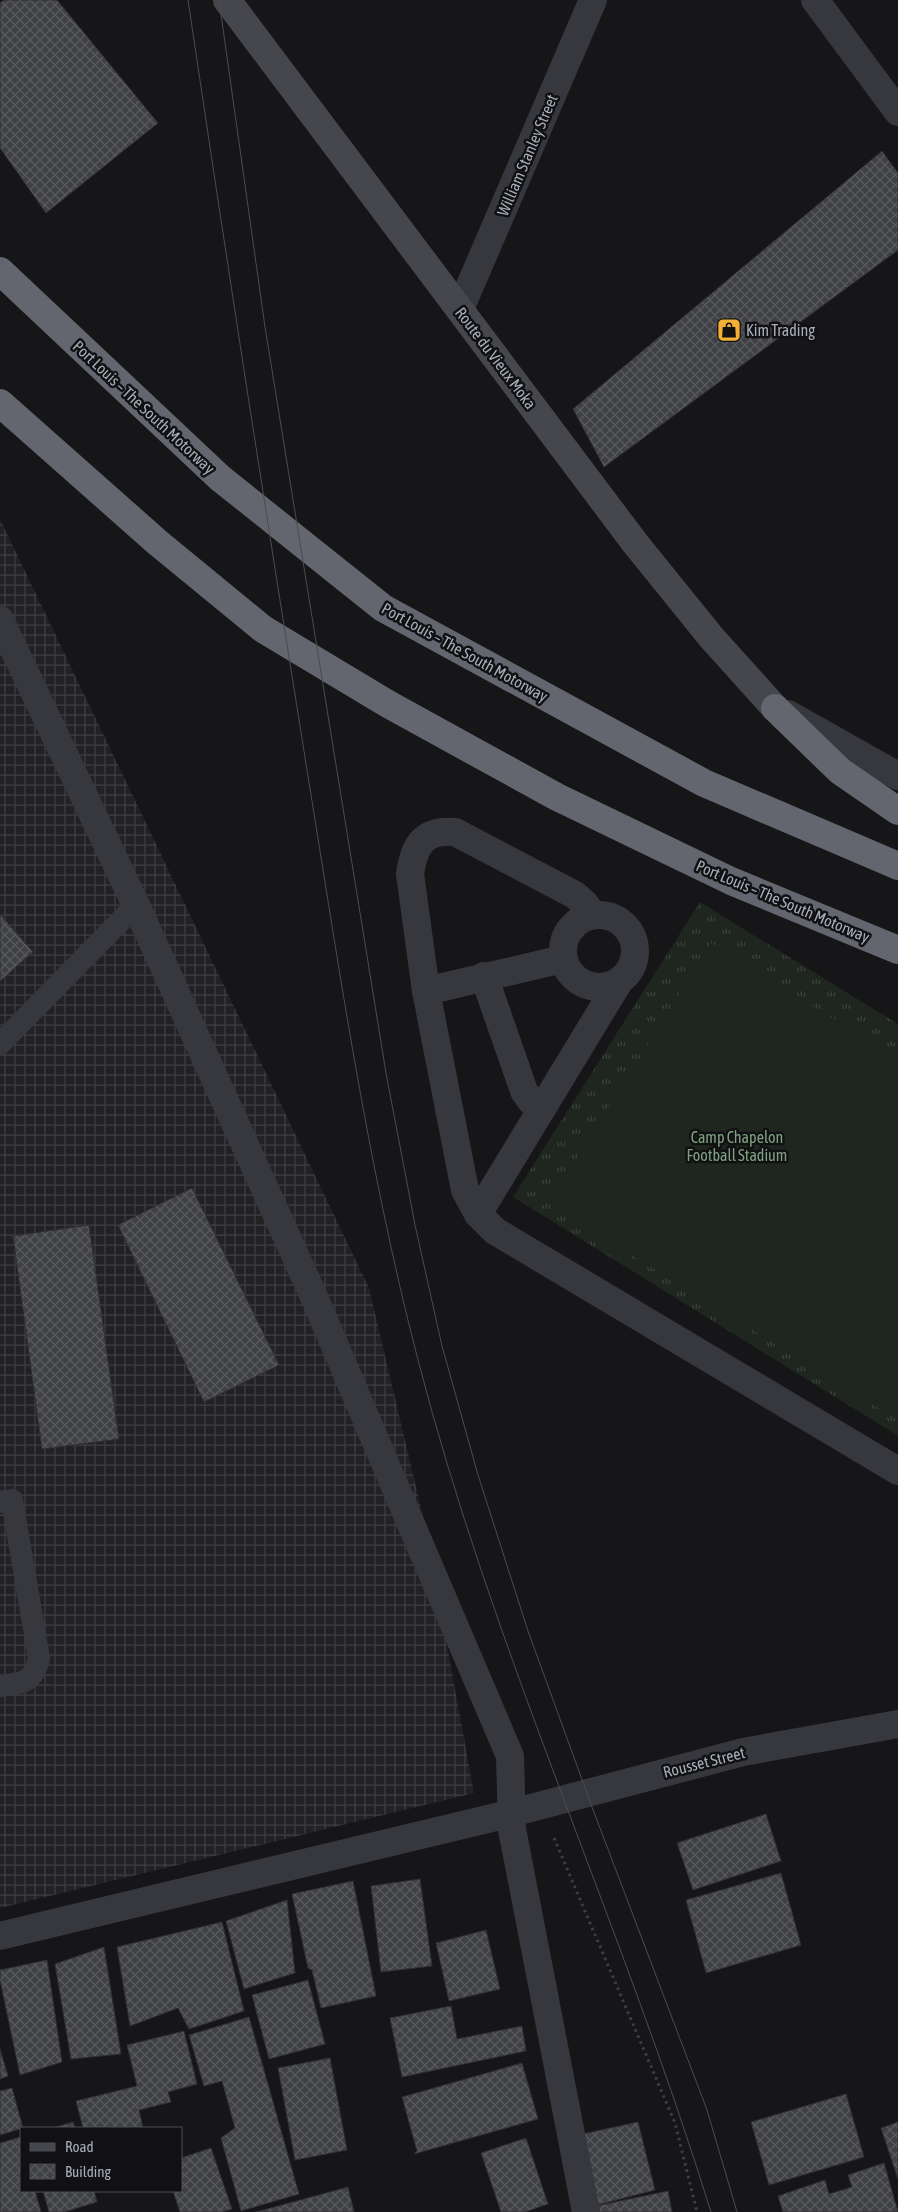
<svg xmlns="http://www.w3.org/2000/svg" width="898" height="2212" font-family="'Asap Condensed',sans-serif">
  <style>
    .industrial { fill: url(#industrial-grid) }
    .grass { fill: url(#grass-tufts) }
    .pitch { fill: #1e261f }
    .building { fill: url(#building-cross-hatch); stroke: #303034 }
    .lines { fill: none; stroke-linecap: round; stroke-linejoin: round }
    .path { stroke: #3d3f44; stroke-width: 3; stroke-dasharray: 2.5 4; stroke-linecap: butt }
    .lane { stroke: #37383d; stroke-width: 22 }
    .street { stroke: #37383d; stroke-width: 28 }
    .secondary { stroke: #45474d; stroke-width: 28 }
    .highway { stroke: #63666e; stroke-width: 28 }
    .tram { stroke: #4a4c52; stroke-width: 1 }
    .labels { text-anchor: middle; dominant-baseline: central; stroke-width: 5; stroke-linejoin: round; paint-order: stroke }
    .street-label { font-size: 16px; fill: #a8adb8; stroke: #111113 }
    .poi-label { font-size: 16px; fill: #a8adb8; stroke: #111113; text-anchor: start }
    .park-label { font-size: 16px; fill: #7fa381; stroke: #111113 }
  </style>
  <defs>
    <pattern id="industrial-grid" width="8" height="8" patternUnits="userSpaceOnUse" patternTransform="scale(1.25)"><rect width="8" height="8" fill="#222225"/><path d="M0 4h8M4 0v8" fill="none" stroke="#3f3f43"/></pattern>
    <pattern id="grass-tufts" width="24" height="20" patternUnits="userSpaceOnUse" patternTransform="scale(1.25)"><rect width="24" height="20" fill="#1e261f"/><path d="M3 7l-1-3M5 7V3M7 7l1-3M15 17l-1-3M17 17v-4M19 17l1-3" fill="none" stroke="#3c433d"/></pattern>
    <pattern id="building-cross-hatch" width="8" height="8" patternUnits="userSpaceOnUse" patternTransform="scale(1.25)"><rect width="8" height="8" fill="#404145"/><path d="M0 0l8 8M0 8l8-8" fill="none" stroke="#595a5e"/></pattern>
  </defs>
  <rect width="100%" height="100%" fill="#161618"/>
  <!-- industrial -->
  <polygon class="industrial" points="0,519 369,1288 425,1525 474,1793 0,1908"/>
  <!-- grass -->
  <polygon class="grass" points="700,902 898,1024 898,1436 513,1197"/>
  <!-- pitch -->
  <polygon class="pitch" points="711,943 898,1059 898,1420 549,1204"/>
  <!-- building -->
  <g class="building">
    <polygon points="4,0 57,0 158,123 46,213 0,148 0,3"/>
    <polygon points="882,151 898,173 898,250 604,467 573,409"/>
    <polygon points="0,914 33,952 0,981"/>
    <polygon points="192,1188 279,1365 204,1402 118,1225"/>
    <polygon points="89,1225 119,1439 42,1449 13,1236"/>
    <polygon points="766,1814 781,1861 693,1890 677,1843"/>
    <polygon points="781,1873 801,1945 706,1973 686,1900"/>
    <polygon points="420,1879 432,1966 381,1972 371,1886"/>
    <polygon points="353,1881 376,1996 321,2008 312,1970 308,1968 292,1894"/>
    <polygon points="287,1900 295,1973 244,1989 226,1921"/>
    <polygon points="222,1922 244,2011 189,2029 178,2008 130,2026 117,1947"/>
    <polygon points="486,1930 500,1989 449,2001 436,1943"/>
    <polygon points="104,1947 121,2054 71,2059 55,1964"/>
    <polygon points="47,1960 62,2062 20,2075 0,1980 0,1970"/>
    <polygon points="308,1980 325,2044 269,2059 252,1995"/>
    <polygon points="451,2006 457,2039 522,2026 526,2051 402,2077 390,2018"/>
    <polygon points="249,2017 299,2194 241,2211 221,2138 235,2128 222,2081 204,2086 189,2035"/>
    <polygon points="184,2031 197,2084 168,2092 171,2102 139,2110 143,2128 83,2128 76,2101 137,2086 127,2045"/>
    <polygon points="0,2049 8,2076 0,2079"/>
    <polygon points="330,2058 347,2150 295,2160 278,2068"/>
    <polygon points="522,2063 538,2119 414,2154 417,2151 402,2097"/>
    <polygon points="12,2088 23,2128 0,2135 0,2091"/>
    <polygon points="846,2094 864,2157 769,2185 751,2122"/>
    <polygon points="73,2122 75,2128 52,2128"/>
    <polygon points="638,2122 655,2190 593,2206 578,2135"/>
    <polygon points="898,2122 898,2179 881,2128"/>
    <polygon points="21,2137 21,2191 35,2191 41,2212 0,2212 0,2143"/>
    <polygon points="526,2138 548,2204 525,2212 501,2212 481,2153"/>
    <polygon points="211,2148 232,2209 222,2212 180,2212 173,2191 181,2191 181,2158"/>
    <polygon points="884,2163 898,2212 783,2212 778,2196 825,2180 829,2194 852,2187 848,2175"/>
    <polygon points="348,2187 354,2212 256,2212"/>
    <polygon points="43,2191 94,2191 97,2202 64,2212 49,2212"/>
    <polygon points="668,2191 672,2212 592,2212 591,2207"/>
  </g>
  <g class="lines">
    <!-- path -->
    <polyline class="path" points="554,1838 675,2123 697,2212"/>
    <!-- lane -->
    <g class="lane">
      <polyline points="0,1044 136,905"/>
      <path d="M0,1502L12,1500L39,1658C34,1683 22,1683 0,1686"/>
    </g>
    <!-- street -->
    <g class="street">
      <polyline points="815,0 898,112"/>
      <polyline points="460,309 593,0"/>
      <polyline points="0,620 136,905 315,1299 510,1756 512,1829 586,2212"/>
      <polyline points="788,714 898,776"/>
      <path d="M593,915L585,904L575,895L455,832C424,829 414,845 410,874L426,991L465,1190L478,1214L495,1231L898,1471"/>
      <circle cx="599" cy="951" r="36"/>
      <polyline points="484,976 524,1091 531,1101 541,1109"/>
      <polyline points="426,991 563,959"/>
      <polyline points="478,1214 620,980"/>
      <polyline points="0,1936 512,1813 743,1752 898,1724"/>
    </g>
    <!-- secondary -->
    <polyline class="secondary" points="227,0 635,543 711,637 775,708"/>
    <!-- highway -->
    <g class="highway">
      <polyline points="0,271 220,478 383,608 704,783 898,866"/>
      <polyline points="0,403 157,542 263,629 388,704 557,797 731,881 898,950"/>
      <polyline points="775,708 840,771 898,811"/>
    </g>
    <!-- tram -->
    <g class="tram">
      <path d="M188,0C226,257 266,514 307,770C339,967 367,1163 417,1356C492,1649 622,1924 711,2212"/>
      <polyline points="219,0 265,327 386,1073 415,1225 442,1346 478,1475 528,1631 592,1807 707,2110 737,2212"/>
    </g>
  </g>
  <!-- icons -->
  <defs>
    <g id="shop-square" transform="scale(1.25)"><rect x="-9" y="-9" width="18" height="18" rx="4" fill="#f2b134" stroke="#111113"/><path d="M-5-2.5h2.3a2.7 3.5 0 0 1 5.4 0H5L5.5 6h-11ZM-1.5-2.5h3a1.5 2.3 0 0 0-3 0Z" fill="#111"/></g>
  </defs>
  <g fill-rule="evenodd">
    <use href="#shop-square" x="729" y="330"/>
  </g>
  <g class="labels">
    <!-- street labels -->
    <g class="street-label">
      <text transform="translate(527 155) rotate(-67)">William Stanley Street</text>
      <text transform="translate(496 358) rotate(53)">Route du Vieux Moka</text>
      <text transform="translate(144 407) rotate(43)">Port Louis – The South Motorway</text>
      <text transform="translate(465 652) rotate(29)">Port Louis – The South Motorway</text>
      <text transform="translate(783 901) rotate(23)">Port Louis – The South Motorway</text>
      <text transform="translate(704 1762) rotate(-14)">Rousset Street</text>
    </g>
    <!-- poi labels -->
    <g class="poi-label">
      <text x="746" y="330">Kim Trading</text>
    </g>
    <!-- park labels -->
    <g class="park-label">
      <text x="737" y="1137">Camp Chapelon<tspan x="737" dy="18">Football Stadium</tspan></text>
    </g>
  </g>
  <!-- legend -->
  <rect x="20" y="2127" width="162" height="65" fill="#111113" stroke="#4d4f55"/>
  <rect x="30" y="2143" width="25" height="8" fill="#45474d" stroke="#4d4f55"/>
  <text x="65" y="2152" font-size="15" fill="#a8adb8">Road</text>
  <rect x="30" y="2164" width="25" height="15" fill="url(#building-cross-hatch)" stroke="#4d4f55"/>
  <text x="65" y="2177" font-size="15" fill="#a8adb8">Building</text>
</svg>
